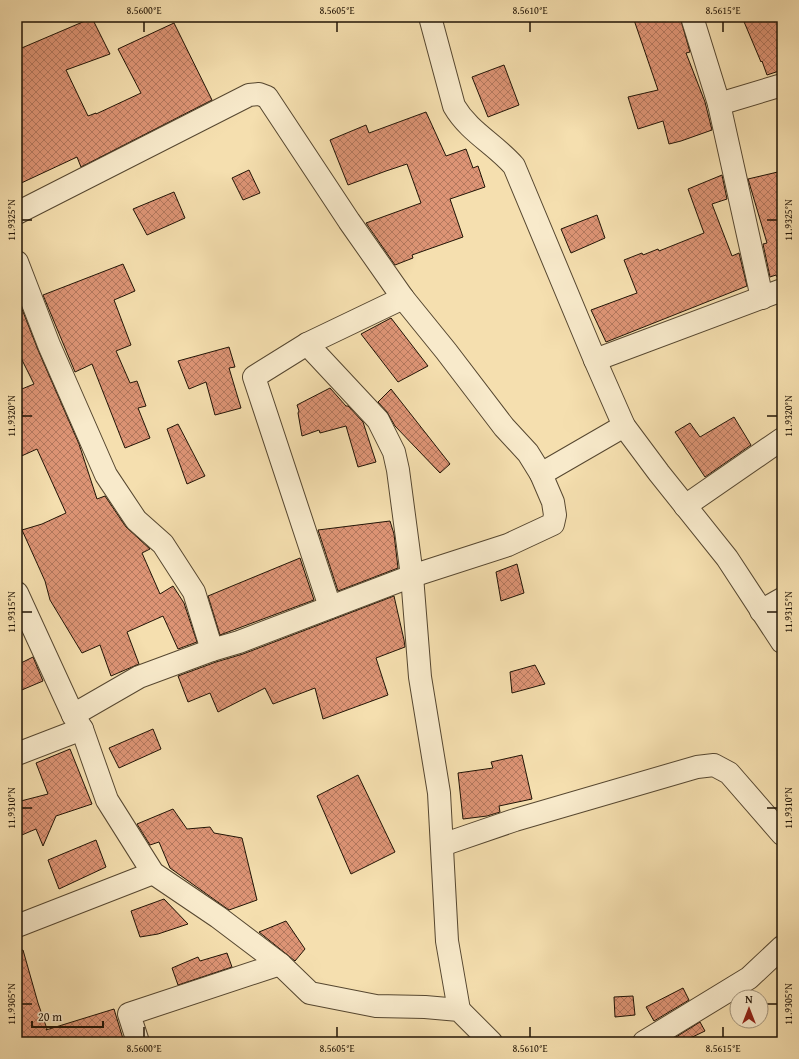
<svg xmlns="http://www.w3.org/2000/svg" width="799" height="1059" font-family="'Gentium Book Plus',serif">
  <style>
    .building { fill: url(#building-cross-hatch); stroke: #211406 }
    .lines { fill: none; stroke-linecap: round; stroke-linejoin: round }
    .minor-casing { stroke: #564730; stroke-width: 24 }
    .minor { stroke: #f8eacb; stroke-width: 22 }
    .ticks { fill: none; stroke: #211406; stroke-width: 1.5 }
    .neatline { fill: none; stroke: #211406; stroke-width: 1.5 }
    .ticks-label { font-size: 10px; text-anchor: middle; fill: #211406 }
  </style>
  <defs>
    <pattern id="building-cross-hatch" width="8" height="8" patternUnits="userSpaceOnUse"><rect width="8" height="8" fill="#dd9475"/><path d="M0 0l8 8M0 8l8-8" fill="none" stroke="#b3785e"/></pattern>
  </defs>
  <rect width="100%" height="100%" fill="#f5dfaf"/>
  <filter id="stains"><feTurbulence type="fractalNoise" baseFrequency=".005" numOctaves="4"/><feColorMatrix values="0 0 0 0 .2 0 0 0 0 .09 0 0 0 0 .02 0 0 0 .5 -.17"/></filter>
  <radialGradient id="worn" r=".72"><stop offset=".6" stop-color="#630" stop-opacity="0"/><stop offset="1" stop-color="#630" stop-opacity=".3"/></radialGradient>
  <!-- building -->
  <g class="building">
    <polygon points="633,17 680,17 690,52 686,53 705,102 712,130 681,141 669,144 663,121 638,129 628,97 658,90"/>
    <polygon points="742,17 776,17 782,31 782,70 767,75 762,61 761,62"/>
    <polygon points="92,18 110,54 66,70 88,116 96,113 96,114 141,93 118,49 174,23 212,100 81,167 77,157 17,185 17,50"/>
    <polygon points="504,65 519,105 488,117 472,77"/>
    <polygon points="426,112 446,156 466,149 473,168 478,166 485,187 450,199 463,237 412,255 413,258 395,265 366,223 421,203 407,164 386,171 348,185 330,140 366,125 369,133"/>
    <polygon points="249,170 260,193 243,200 232,178"/>
    <polygon points="782,171 782,276 777,277 776,275 770,277 763,244 767,243 748,179"/>
    <polygon points="722,175 727,199 712,204 732,256 739,253 747,286 606,342 591,310 637,293 624,260 642,253 643,255 658,249 659,251 704,233 688,189"/>
    <polygon points="174,192 185,218 147,235 133,209"/>
    <polygon points="597,215 605,238 571,253 561,229"/>
    <polygon points="123,264 135,291 114,300 131,345 116,351 130,383 137,381 146,406 138,408 150,438 125,448 92,364 75,372 43,295"/>
    <polygon points="20,304 38,350 79,444 97,499 105,496 126,527 150,549 142,553 160,594 173,586 184,603 197,642 178,649 163,616 127,632 139,664 111,676 100,645 82,653 50,600 45,581 22,530 42,524 66,513 37,449 17,458 17,416 23,413 17,400 17,391 34,384 17,350 17,305"/>
    <polygon points="391,318 428,366 398,382 361,334"/>
    <polygon points="229,347 235,367 229,368 241,408 215,415 206,382 189,389 178,361"/>
    <polygon points="330,388 346,406 348,406 363,422 376,462 358,467 346,426 320,433 319,430 302,436 298,413 299,411 297,405"/>
    <polygon points="391,389 450,464 440,473 395,426 387,412 378,402"/>
    <polygon points="734,417 751,445 705,477 675,432 690,423 700,437"/>
    <polygon points="178,424 205,476 187,484 167,429"/>
    <polygon points="390,521 394,534 398,568 338,591 318,530"/>
    <polygon points="300,558 314,600 220,635 208,596"/>
    <polygon points="517,564 524,593 501,601 496,572"/>
    <polygon points="394,596 404,640 405,647 376,658 388,695 323,719 315,688 273,704 265,688 218,712 210,693 188,702 178,676 216,662 243,654"/>
    <polygon points="33,657 43,681 17,692 17,665"/>
    <polygon points="535,665 545,684 512,693 510,672"/>
    <polygon points="153,729 161,749 119,768 109,748"/>
    <polygon points="70,749 92,804 56,816 43,846 36,829 17,837 17,802 48,794 36,763"/>
    <polygon points="522,755 532,799 499,806 500,812 487,816 463,819 458,773 493,768 491,762"/>
    <polygon points="358,775 395,852 351,874 317,796"/>
    <polygon points="173,809 187,829 210,827 214,833 242,838 257,900 229,910 170,868 159,842 150,845 137,824"/>
    <polygon points="96,840 106,867 59,889 48,860"/>
    <polygon points="164,899 188,924 158,934 140,937 131,911"/>
    <polygon points="286,921 305,949 295,961 259,932"/>
    <polygon points="17,950 23,950 38,1003 47,1029 46,1030 114,1009 124,1042 22,1042 22,1039 17,1041"/>
    <polygon points="227,953 232,967 178,985 172,968 198,957 200,961"/>
    <polygon points="683,988 689,1000 654,1021 646,1007"/>
    <polygon points="633,996 635,1015 615,1017 614,997"/>
    <polygon points="700,1022 705,1031 682,1042 668,1042"/>
  </g>
  <g class="lines">
    <!-- minor casing -->
    <g class="minor-casing">
      <g id="minor">
        <path d="M430,17L454,106C469,132 495,144 514,166L595,360L624,426L659,473L727,558L782,642"/>
        <polyline points="692,17 719,104 762,298"/>
        <polyline points="719,104 782,85"/>
        <polyline points="17,213 249,95 259,94 267,97 349,221 403,298 446,351 504,427 528,453 541,474 553,502 555,515 553,524 508,545 412,576 239,642 212,650 139,677 73,715"/>
        <polyline points="17,262 49,345 106,475 136,520 163,544 194,592 212,650"/>
        <polyline points="307,344 378,420 394,452 398,470 412,576 420,677 439,793 447,941 459,1010"/>
        <polyline points="595,360 782,290"/>
        <polyline points="541,474 624,426"/>
        <polyline points="685,506 782,439"/>
        <polyline points="17,593 73,715 82,729 107,800 153,873 218,917 280,964 310,993 376,1006 425,1007 459,1010 491,1042"/>
        <polyline points="330,607 254,377 307,344 403,298"/>
        <polyline points="761,611 782,599"/>
        <polyline points="17,754 82,729"/>
        <polyline points="442,845 515,820 697,767 714,765 729,773 782,834"/>
        <polyline points="17,926 153,873"/>
        <polyline points="138,1042 129,1014 280,964"/>
        <polyline points="644,1042 749,978 782,947"/>
      </g>
    </g>
    <!-- minor -->
    <use href="#minor" class="minor"/>
  </g>
  <!-- ticks -->
  <path class="ticks" d="M144,22V32M337,22V32M530,22V32M723,22V32M22,220H32M767,220H777M22,416H32M767,416H777M22,612H32M767,612H777M22,808H32M767,808H777M22,1004H32M767,1004H777M144,1027V1037M337,1027V1037M530,1027V1037M723,1027V1037"/>
  <!-- margin -->
  <rect width="799" height="1059" fill="none" stroke="#f5dfaf" stroke-width="44"/>
  <!-- north arrow -->
  <g transform="translate(749 1009)"><circle r="19" fill="#f8eacb" stroke="#a2947c"/>
  <path d="M0-3L7 15L0 10L-7 15Z" fill="#8f2418"/>
  <text y="-6" font-size="11" font-weight="bold" text-anchor="middle" fill="#211406">N</text>
  </g>
  <!-- scale -->
  <path d="M32 1021v6h71v-6" fill="none" stroke="#211406" stroke-width="2"/>
  <text x="38" y="1021" font-size="12" fill="#211406" stroke="#f8eacb" stroke-width="3" paint-order="stroke">20 m</text>
  <rect x="22" y="22" width="755" height="1015" class="neatline"/>
  <g class="ticks-label">
    <text x="144" y="14">8.5600°E</text>
    <text x="337" y="14">8.5605°E</text>
    <text x="530" y="14">8.5610°E</text>
    <text x="723" y="14">8.5615°E</text>
    <text transform="translate(11 220) rotate(-90)" y="4">11.9325°N</text>
    <text transform="translate(788 220) rotate(-90)" y="4">11.9325°N</text>
    <text transform="translate(11 416) rotate(-90)" y="4">11.9320°N</text>
    <text transform="translate(788 416) rotate(-90)" y="4">11.9320°N</text>
    <text transform="translate(11 612) rotate(-90)" y="4">11.9315°N</text>
    <text transform="translate(788 612) rotate(-90)" y="4">11.9315°N</text>
    <text transform="translate(11 808) rotate(-90)" y="4">11.9310°N</text>
    <text transform="translate(788 808) rotate(-90)" y="4">11.9310°N</text>
    <text transform="translate(11 1004) rotate(-90)" y="4">11.9305°N</text>
    <text transform="translate(788 1004) rotate(-90)" y="4">11.9305°N</text>
    <text x="144" y="1052">8.5600°E</text>
    <text x="337" y="1052">8.5605°E</text>
    <text x="530" y="1052">8.5610°E</text>
    <text x="723" y="1052">8.5615°E</text>
  </g>
  <rect width="100%" height="100%" filter="url(#stains)"/>
  <rect width="100%" height="100%" fill="url(#worn)"/>
</svg>
